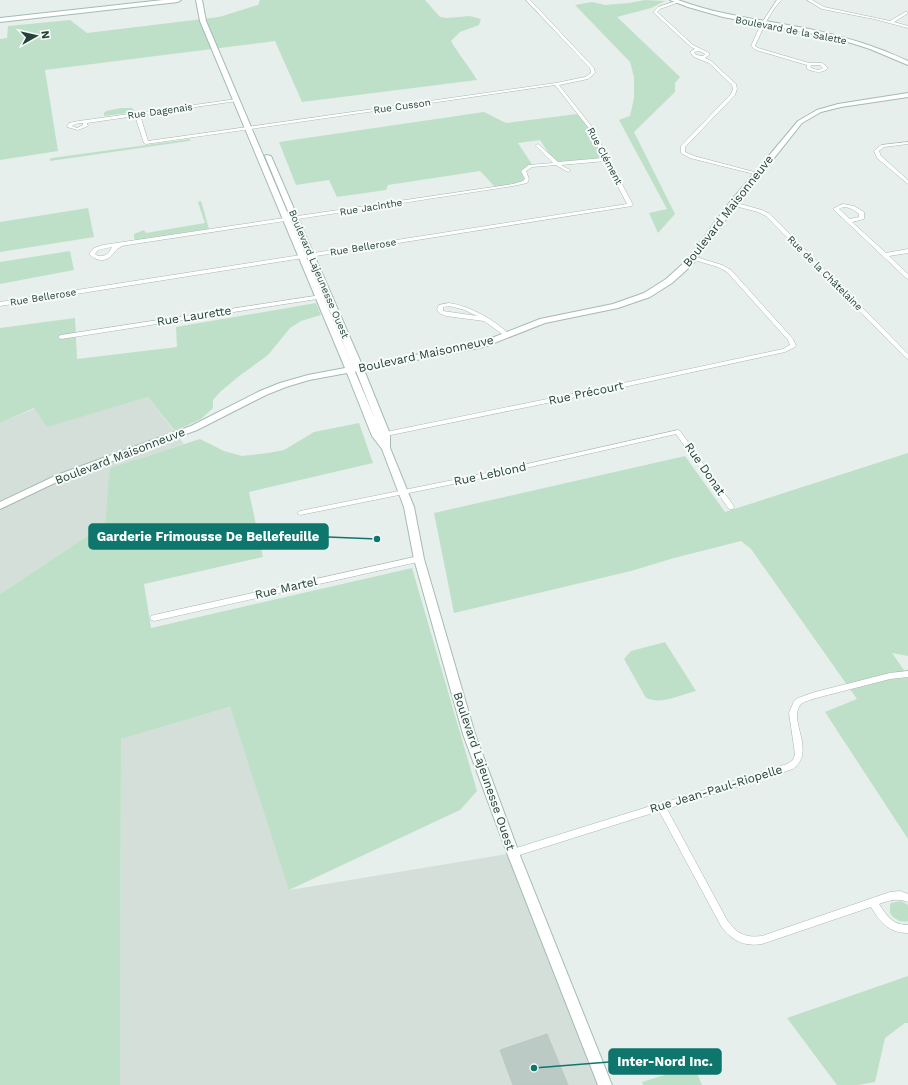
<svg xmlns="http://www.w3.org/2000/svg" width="908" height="1085" font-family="'Work Sans',sans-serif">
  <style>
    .built { fill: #d4dfda }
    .green { fill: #bfe0c8 }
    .building { fill: #bbcac4; stroke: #b8c9c2 }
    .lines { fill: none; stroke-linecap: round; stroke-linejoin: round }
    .street-casing { stroke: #a8b8b2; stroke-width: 1 }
    .secondary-casing { stroke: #a4bbb3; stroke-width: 2 }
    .street { fill: #fff; fill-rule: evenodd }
    .secondary { fill: #fff; fill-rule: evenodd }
    .labels { text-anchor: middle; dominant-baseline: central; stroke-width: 4; stroke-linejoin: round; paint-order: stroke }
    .far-street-label { font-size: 10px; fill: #24423a; stroke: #f7fbf9 }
    .street-label { font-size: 12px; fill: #24423a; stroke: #f7fbf9 }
    .leader { fill: none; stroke: #0f766e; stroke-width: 1.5 }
    .callout-dot { fill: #0f766e; stroke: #f7fbf9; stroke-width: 1.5 }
    .callout { fill: #0f766e; stroke: #0f766e; stroke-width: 1.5 }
    .callout-label { font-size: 13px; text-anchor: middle; font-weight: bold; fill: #fff }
  </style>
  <rect width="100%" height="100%" fill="#e6efeb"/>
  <!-- built -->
  <g class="built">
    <polygon points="148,397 184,444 111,468 105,524 0,594 0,423 36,408 47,426"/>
    <polygon points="230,707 290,890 513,853 603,1085 120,1085 121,739"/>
  </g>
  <!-- green -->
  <g class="green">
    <path d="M260,0H425L440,17L447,18L470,16L481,19L479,25L460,32L451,41C459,55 469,66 477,80L302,102L275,41L45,70L58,151L0,160V39L7,38L8,26L70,20L87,33L219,17L258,5Z"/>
    <polygon points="645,0 665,1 651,8 617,17 680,77 675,83 675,92 634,132 675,214 658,233 649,213 667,209 619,120 630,116 634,98 634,77 630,62 575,5 592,2 605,5 629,3"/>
    <polygon points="121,108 132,108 136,112 104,116 104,113 106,111"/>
    <polygon points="484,112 506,123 577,114 590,127 607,159 555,163 540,140 518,143 533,166 523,172 525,182 496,188 480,171 388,185 386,190 337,197 329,180 296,185 279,142"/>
    <polygon points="190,139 191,140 189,141 50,161 50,159 52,158"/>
    <polygon points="201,201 209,229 138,240 134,239 134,234 144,230 146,233 205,223 198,202"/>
    <polygon points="88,208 94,237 0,252 0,222"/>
    <polygon points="70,251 74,270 0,284 0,262"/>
    <polygon points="316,303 321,315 301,321 290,328 268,355 238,377 220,392 213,400 213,408 201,419 175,431 148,397 47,427 34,408 0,423 0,328 75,318 77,359 177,347 176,327"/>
    <polygon points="359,423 373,463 249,492 263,557 144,584 151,628 412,568 477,791 460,810 289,890 230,707 121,739 120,1085 0,1085 0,594 105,524 110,468 200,439 224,451 242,456 268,453 284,450 314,432"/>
    <polygon points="908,453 908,656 892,653 908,676 908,839 825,712 857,699 751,549 741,541 674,558 631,571 454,613 434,513 685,456 725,512"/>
    <path d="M665,642L696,691C680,695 661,705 646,698L624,659L631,651Z"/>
    <path d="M901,901L908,905V921C900,923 894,919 890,913V906L891,903Z"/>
    <polygon points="908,976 908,1023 905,1023 885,1038 875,1082 858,1085 837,1085 787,1018"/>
    <polygon points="694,1066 702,1085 643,1085 642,1082"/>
  </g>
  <!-- building -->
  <polygon class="building" points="547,1034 568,1085 513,1085 500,1050"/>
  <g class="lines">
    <!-- street casing -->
    <g class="street-casing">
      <g id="street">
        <path d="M526,0H530L594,68L595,73L588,79L559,85L592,127L633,205L632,206L0,306V302L627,204L605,161L561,165L570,170V171L568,172L556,165L532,167L526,171L529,179L527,183L513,186L121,246V247C115,249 115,253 111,256C104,263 95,260 89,254L94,248L103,245L513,184L523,181L525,179L521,171L529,165L553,163L536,146V145L538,144L558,162L603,158L588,127L555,85L146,144L144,143L135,116L87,123L88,126L78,130L67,127L69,123L79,121L237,99L239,100L237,101L140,115L148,141L556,83L585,77L591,73L590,68ZM79,123H83V125L77,128L72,126L73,125ZM112,247C109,253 106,257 98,256L95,254L98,250Z"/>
        <path d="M777,0H782C770,10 762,31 755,46L758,48L809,63H822L828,68C822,74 814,72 807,69V65L756,50L751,46L761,24ZM811,65H820L823,68C819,71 815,70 810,67Z"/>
        <polygon points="807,0 812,0 824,7 890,21 905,12 907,12 907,14 894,22 908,26 908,28 874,19 822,9"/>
        <path d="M676,1L679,2L660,9L657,12L693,45L709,53V55L705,58L711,61L736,84L737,89L735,95L685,147V152L694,156L758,173V175L690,158L681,153V146L731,94L733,89L732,85L709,63L694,57L690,52L695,49L691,47L653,12L658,7ZM697,51L702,52L705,54L703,56L696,55L694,52Z"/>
        <polygon points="908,142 908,144 884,147 879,151 881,156 908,180 908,184 877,158 874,151 881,145"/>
        <polygon points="733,202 762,210 770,214 908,354 908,359 906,358 766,216 758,212 731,205 730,204"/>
        <path d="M843,204L854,206L864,212V219L852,222L886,253L908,249V253L889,256L908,274V279L906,278L833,209L838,206ZM843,207C850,207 854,210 859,214V217L850,219L839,209Z"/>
        <polygon points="693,256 722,265 731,270 793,339 796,346 795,347 785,352 596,393 381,437 378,435 381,433 596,389 783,349 790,345 788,340 727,272 718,267 691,259 690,258"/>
        <polygon points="328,294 330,295 330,297 61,339 58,337 61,335"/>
        <path d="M449,303C470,306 495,320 510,335L507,337L505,336L484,321L446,316L439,313L437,309L439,305ZM449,306L465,310L477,316L443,311V307Z"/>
        <polygon points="678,430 680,431 733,505 734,507 733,509 729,509 676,434 473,480 300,515 297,513 300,511 473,476"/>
        <polygon points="419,556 423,559 422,561 154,621 151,620 150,618 151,616 154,615"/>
        <path d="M908,671V677L890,679L816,698C811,700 805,701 801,704C787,720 817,751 793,769L667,809L727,920C737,934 745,938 762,936L890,892L900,891L908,894V902C897,898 890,900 879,904C887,916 892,925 908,925V933C889,933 880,922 871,907L762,944C744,947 731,940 721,926L659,811L513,857L510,856L509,853L510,850L513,849L657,804L661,802L663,803L787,764L793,760L795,754L789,713L794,701L798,698L815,692L890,673Z"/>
      </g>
    </g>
    <!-- secondary casing -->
    <g class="secondary-casing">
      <g id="secondary">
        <polygon points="163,0 181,0 178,2 0,22 0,18"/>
        <path d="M196,0H202L206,21L353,367L265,156L266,155L271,156L362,365L479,343L540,319L613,304L644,293L666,279L686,261L730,202L798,121L817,110L838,104L908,93V97L841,107L821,112L802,123L736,206L692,265L672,283L650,297L618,308L545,323L484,347L364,370L390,434V448L414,507L424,559L475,734L519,853L612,1085H598L507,853L463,734L414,559L404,507L382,449L372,436L347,373L309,380L286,387L266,395L197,430L63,479L0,509V502L57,475L191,426L260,391L280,383L308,375L345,368L200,21ZM356,371L375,419L355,372Z"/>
        <path d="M670,0H678C721,16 765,20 809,29C843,36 876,46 908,61V65L870,49L845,41L809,33L723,17L688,7Z"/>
      </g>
    </g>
    <!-- street -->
    <use href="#street" class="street"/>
    <!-- secondary -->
    <use href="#secondary" class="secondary"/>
  </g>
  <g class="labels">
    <!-- far-street labels -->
    <g class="far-street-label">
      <text transform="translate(791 30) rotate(11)">Boulevard de la Salette</text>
      <text transform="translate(402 106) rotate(-8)">Rue Cusson</text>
      <text transform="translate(160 111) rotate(-8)">Rue Dagenais</text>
      <text transform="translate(605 156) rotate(62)">Rue Clément</text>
      <text transform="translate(371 207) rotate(-9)">Rue Jacinthe</text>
      <text transform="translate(363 247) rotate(-9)">Rue Bellerose</text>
      <text transform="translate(825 273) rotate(45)">Rue de la Châtelaine</text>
      <text transform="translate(319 274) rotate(67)">Boulevard Lajeunesse Ouest</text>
      <text transform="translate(43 297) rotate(-9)">Rue Bellerose</text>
    </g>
    <!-- street labels -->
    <g class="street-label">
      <text transform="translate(728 211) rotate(-52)">Boulevard Maisonneuve</text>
      <text transform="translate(194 316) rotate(-9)">Rue Laurette</text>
      <text transform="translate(426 354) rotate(-12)">Boulevard Maisonneuve</text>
      <text transform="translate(586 393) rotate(-12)">Rue Précourt</text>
      <text transform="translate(120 456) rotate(-21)">Boulevard Maisonneuve</text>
      <text transform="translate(705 469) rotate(55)">Rue Donat</text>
      <text transform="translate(490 474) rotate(-12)">Rue Leblond</text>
      <text transform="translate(286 588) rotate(-13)">Rue Martel</text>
      <text transform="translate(484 771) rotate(71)">Boulevard Lajeunesse Ouest</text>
      <text transform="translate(716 789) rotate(-17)">Rue Jean-Paul-Riopelle</text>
    </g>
  </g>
  <!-- callouts -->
  <path class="leader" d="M377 539L328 537M534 1068L609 1062"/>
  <g class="callout-dot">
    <circle cx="377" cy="539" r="4"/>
    <circle cx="534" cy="1068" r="4"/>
  </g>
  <g class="callout">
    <rect x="89" y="524" width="239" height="25" rx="4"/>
    <rect x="609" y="1049" width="112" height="25" rx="4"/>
  </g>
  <g class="callout-label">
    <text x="208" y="541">Garderie Frimousse De Bellefeuille</text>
    <text x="665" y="1066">Inter-Nord Inc.</text>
  </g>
  <!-- north arrow -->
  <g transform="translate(36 36) rotate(82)" stroke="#f7fbf9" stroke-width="3" paint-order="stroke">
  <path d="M0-3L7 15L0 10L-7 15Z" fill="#24423a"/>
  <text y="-6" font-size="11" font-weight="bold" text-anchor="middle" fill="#24423a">N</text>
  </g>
</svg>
